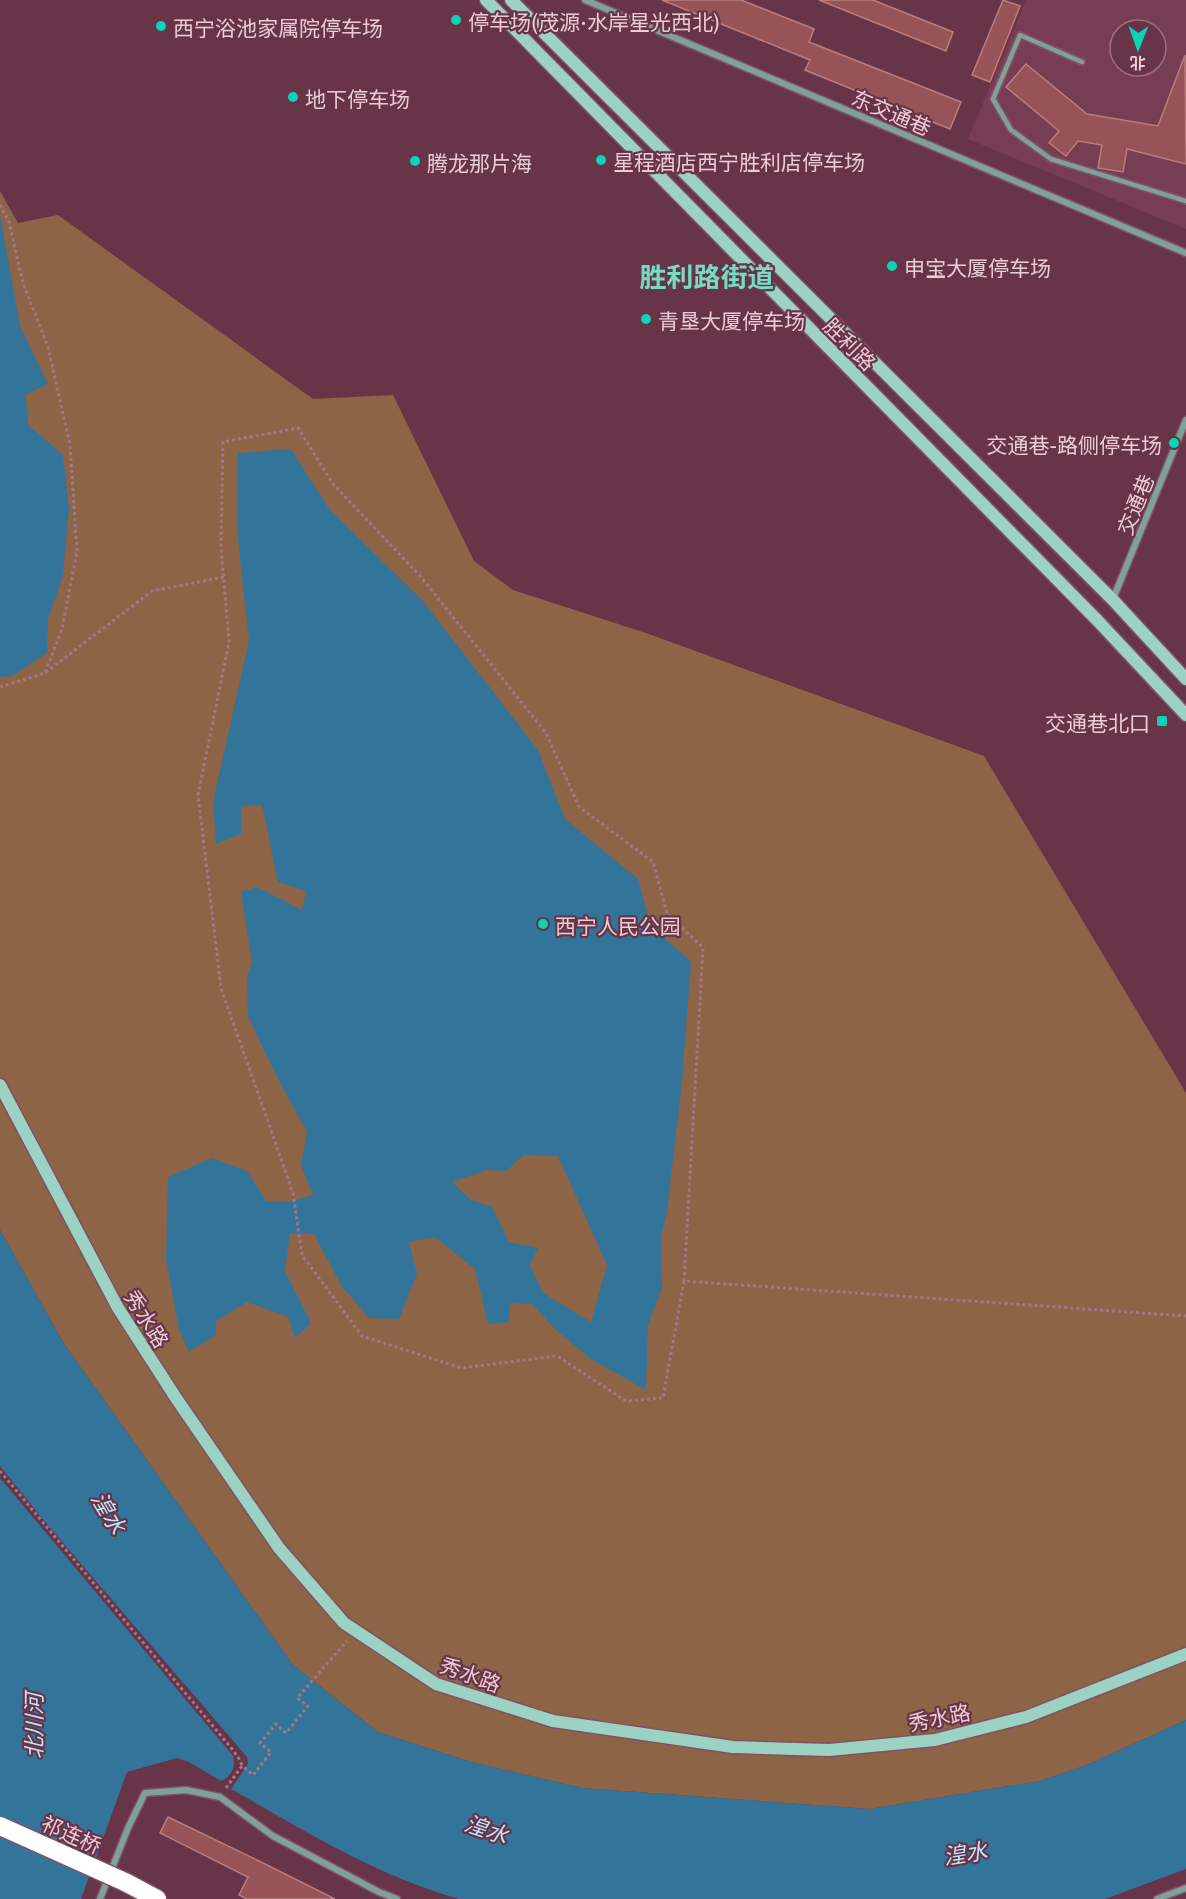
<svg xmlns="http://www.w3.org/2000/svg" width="1186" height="1899" font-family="Literata,'Noto Sans SC',serif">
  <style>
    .built { fill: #773d53; fill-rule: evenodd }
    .green { fill: #8d6445 }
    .water { fill: #33759a; fill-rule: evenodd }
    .building { fill: #975458; stroke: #bb7c7e; stroke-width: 1.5 }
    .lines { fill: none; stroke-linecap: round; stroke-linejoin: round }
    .lane-casing { stroke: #825264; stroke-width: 8 }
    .street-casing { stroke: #825264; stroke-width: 9 }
    .secondary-casing { stroke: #825264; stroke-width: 15 }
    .highway-casing { stroke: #825264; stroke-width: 21 }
    .path { stroke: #a37787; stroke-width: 3; stroke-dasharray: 3 3; stroke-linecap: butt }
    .lane { stroke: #7ea198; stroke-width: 4.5 }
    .street { stroke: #7ea198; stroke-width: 6 }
    .secondary { stroke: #9bd2c4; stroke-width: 12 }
    .highway { stroke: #fff; stroke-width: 18 }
    .highway-bridge-casing { stroke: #825264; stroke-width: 21; stroke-linecap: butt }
    .highway-bridge { stroke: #fff; stroke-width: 18 }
    .poi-dot { fill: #08d5b5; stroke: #683448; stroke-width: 2 }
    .labels { text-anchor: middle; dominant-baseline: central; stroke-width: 4.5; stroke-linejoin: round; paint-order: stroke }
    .poi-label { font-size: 21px; fill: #eccbd5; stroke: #683448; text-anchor: start }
    .street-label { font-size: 21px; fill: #eccbd5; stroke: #683448 }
    .water-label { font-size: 22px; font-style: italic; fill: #c0e3f9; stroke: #683448 }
    .district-label { font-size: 27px; font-weight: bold; fill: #77dac3; stroke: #683448 }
  </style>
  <rect width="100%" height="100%" fill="#683448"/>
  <!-- built -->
  <path class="built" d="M1026,0H1186V229L968,139ZM1120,30H1156V66H1120Z"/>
  <!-- green -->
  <polygon class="green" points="0,191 18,223 58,215 313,399 393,395 474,561 513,590 649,634 984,756 1186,1093 1186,1720 1087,1765 1040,1781 870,1809 582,1788 471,1762 378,1732 293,1665 64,1344 0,1230"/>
  <!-- water -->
  <g class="water">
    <polygon points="0,215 20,326 48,384 26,394 28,425 63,455 69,508 63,576 48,619 47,653 12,676 0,677"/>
    <path d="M291,449L329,509L422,600L538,750L565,819L638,879L651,927L691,961L682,1081L667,1212L661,1236L662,1288L648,1325L646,1390L591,1359L555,1329L532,1304L510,1303L509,1322L488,1324L475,1269L435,1237L409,1242L417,1274L399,1319L369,1318L341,1285L314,1234L290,1233L285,1271L311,1323L295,1338L288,1317L247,1302L216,1321V1335L189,1352L179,1329L166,1259L168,1177L212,1158L247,1171L266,1201L290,1202L313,1195L301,1165L307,1132L278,1079L248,1016L247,977L252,962L241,892L257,887L302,910L306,891L278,882L262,805L241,806V834L216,844L213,802L249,640L237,530L238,453ZM524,1155L558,1156L607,1265L591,1322L543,1293L530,1265L538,1248L509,1242L492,1207L471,1200L452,1182L487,1170L506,1171Z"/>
    <path d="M0,1230L64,1344L293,1665L378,1732L471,1762L582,1788L870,1809L1040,1781L1087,1765L1186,1720V1869L1105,1899H459C378,1876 305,1831 231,1789L248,1764L247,1757L46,1523L0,1466Z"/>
    <path d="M0,1478L233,1756C236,1767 231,1777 221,1781L189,1762L177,1758L127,1772L81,1899H0Z"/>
  </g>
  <!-- building -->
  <g class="building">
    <polygon points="662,0 741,0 814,29 809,42 961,102 950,129 805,70 810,60"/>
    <polygon points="819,0 873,0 953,32 946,51"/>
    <polygon points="1003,0 1020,6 990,82 972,75"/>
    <polygon points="1185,55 1186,164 1127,149 1123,172 1098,168 1102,145 1078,141 1066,156 1049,143 1059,131 1006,87 1026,64 1087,114 1158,126"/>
    <polygon points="168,1817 257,1860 335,1899 247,1899 239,1895 248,1877 160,1833"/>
  </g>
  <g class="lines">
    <!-- lane casing -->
    <g class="lane-casing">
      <polyline id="lane" points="1082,62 1020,35 993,99 1011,130 1051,159 1186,201"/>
    </g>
    <!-- street casing -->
    <g class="street-casing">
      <g id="street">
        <polyline points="585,0 1186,253"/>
        <polyline points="1113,599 1186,420"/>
        <polyline points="100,1899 128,1828 145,1793 186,1790 220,1797 273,1836 379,1892 397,1899"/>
        <polyline points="1157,1899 1186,1888"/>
      </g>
    </g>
    <!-- secondary casing -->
    <g class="secondary-casing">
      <g id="secondary">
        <polyline points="486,0 1097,620 1186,715"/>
        <polyline points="511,0 1113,600 1186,679"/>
        <polyline points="0,1085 118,1308 176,1398 279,1548 344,1623 436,1684 553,1721 733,1747 829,1750 935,1740 1026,1717 1186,1654"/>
      </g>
    </g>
    <!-- highway casing -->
    <g class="highway-casing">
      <polyline id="highway" points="125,1882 157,1899"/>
    </g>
    <!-- path -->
    <g class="path">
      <polyline points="0,205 9,222 23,283 48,347 70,445 77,551 62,629 45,673"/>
      <polyline points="0,687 45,673 152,591 224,577"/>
      <polyline points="684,1281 663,1398 626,1401 557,1356 461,1368 362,1336 302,1255 293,1193 221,988 198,795 229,642 221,547 223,442 298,428 333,484 421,577 546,733 579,807 653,862 667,913 703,948 684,1281 1186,1316"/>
      <polyline points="0,1471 232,1749 240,1760 242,1766"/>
      <polyline points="226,1788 242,1766 253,1775 271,1752 260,1743 276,1724 286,1733 308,1706 297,1698 347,1641"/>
    </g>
    <!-- lane -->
    <use href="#lane" class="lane"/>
    <!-- street -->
    <use href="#street" class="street"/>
    <!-- secondary -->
    <use href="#secondary" class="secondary"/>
    <!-- highway -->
    <use href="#highway" class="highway"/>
    <!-- highway-bridge casing -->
    <g class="highway-bridge-casing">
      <polyline id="highway-bridge" points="0,1826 125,1882"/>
    </g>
    <!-- highway-bridge -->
    <use href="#highway-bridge" class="highway-bridge"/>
  </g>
  <!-- markers -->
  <g class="poi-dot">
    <circle cx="456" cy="20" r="6"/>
    <circle cx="161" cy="26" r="6"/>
    <circle cx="293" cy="97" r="6"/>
    <circle cx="601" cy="160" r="6"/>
    <circle cx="415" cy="161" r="6"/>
    <circle cx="892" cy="266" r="6"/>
    <circle cx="646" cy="319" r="6"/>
    <circle cx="1174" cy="443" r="6"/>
    <rect x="1156" y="715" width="12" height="12" rx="3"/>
    <circle cx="543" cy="924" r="6"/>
  </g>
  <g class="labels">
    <!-- poi labels -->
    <g class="poi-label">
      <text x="468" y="20">停车场(茂源·水岸星光西北)</text>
      <text x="173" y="26">西宁浴池家属院停车场</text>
      <text x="305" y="97">地下停车场</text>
      <text x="613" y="160">星程酒店西宁胜利店停车场</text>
      <text x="427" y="161">腾龙那片海</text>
      <text x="904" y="266">申宝大厦停车场</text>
      <text x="658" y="319">青垦大厦停车场</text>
      <text x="1162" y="443" text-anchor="end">交通巷-路侧停车场</text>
      <text x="1150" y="721" text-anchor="end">交通巷北口</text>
      <text x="555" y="924">西宁人民公园</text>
    </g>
    <!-- street labels -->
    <g class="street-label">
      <text transform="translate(892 111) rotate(23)">东交通巷</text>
      <text transform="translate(851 343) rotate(45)">胜利路</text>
      <text transform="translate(1134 504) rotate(-68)">交通巷</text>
      <text transform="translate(148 1318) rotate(58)">秀水路</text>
      <text transform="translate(471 1673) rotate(20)">秀水路</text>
      <text transform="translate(939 1716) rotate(-11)">秀水路</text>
      <text transform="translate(72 1833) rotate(24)">祁连桥</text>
    </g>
    <!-- water labels -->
    <g class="water-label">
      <text transform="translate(110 1512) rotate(59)">湟水</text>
      <text transform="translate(32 1726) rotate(-90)">北川河</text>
      <text transform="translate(487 1828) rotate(19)">湟水</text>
      <text transform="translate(965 1852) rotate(-9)">湟水</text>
    </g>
    <!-- district labels -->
    <g class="district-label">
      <text x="707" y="275">胜利路街道</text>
    </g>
  </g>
  <!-- north arrow -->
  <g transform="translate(1138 48) rotate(181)"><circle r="28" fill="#683448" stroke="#9d7080" stroke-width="1.5"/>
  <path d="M0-4.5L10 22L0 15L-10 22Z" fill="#08d5b5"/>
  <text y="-9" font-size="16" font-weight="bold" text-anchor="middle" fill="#eccbd5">北</text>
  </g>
</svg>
